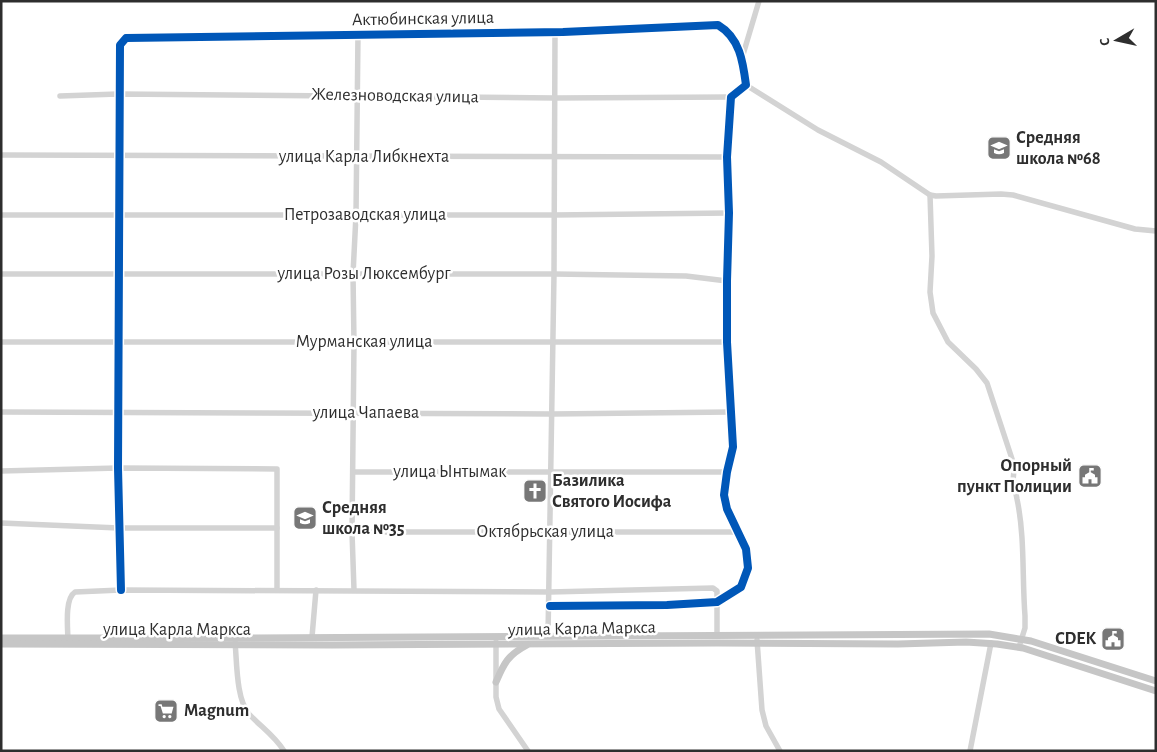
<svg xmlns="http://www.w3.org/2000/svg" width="1157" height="752" font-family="'Alegreya Sans',sans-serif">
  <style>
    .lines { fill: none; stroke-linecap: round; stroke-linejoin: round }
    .minor { stroke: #d3d3d3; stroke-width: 5.5 }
    .major { stroke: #c6c6c6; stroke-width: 7 }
    .cycleway-casing { stroke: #fff; stroke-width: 11 }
    .cycleway { stroke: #0057b8; stroke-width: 8 }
    .labels { text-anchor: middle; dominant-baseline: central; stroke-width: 5; stroke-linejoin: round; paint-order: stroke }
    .street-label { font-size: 18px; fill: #2e2e2e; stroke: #fff }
    .poi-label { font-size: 18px; font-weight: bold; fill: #2e2e2e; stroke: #fff; text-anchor: start }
  </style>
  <rect width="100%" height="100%" fill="#fff"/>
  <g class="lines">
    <!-- minor -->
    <g class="minor">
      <polyline points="742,58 759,1"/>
      <polyline points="746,85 818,130 881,162 930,195 936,196 1001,194 1013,195 1135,229 1156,231"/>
      <polyline points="60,96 118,94 555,98 731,97"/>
      <polyline points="1,155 727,157"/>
      <path d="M930,195L932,256L930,292L933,313L948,342L976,369L987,383L1015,468C1011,479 1015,487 1017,499C1025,537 1022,577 1025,616V628L1019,647"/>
      <polyline points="1,215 554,215 729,213"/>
      <polyline points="1,274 554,274 686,276 727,281"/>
      <polyline points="1,342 727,342"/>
      <polyline points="1,412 552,414 730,412"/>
      <polyline points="1,471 118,468 277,469 277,590"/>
      <polyline points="353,472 727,472"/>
      <polyline points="1,523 119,528 277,528"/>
      <polyline points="352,532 738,532"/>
      <path d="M121,590L118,468L120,45L126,38L563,32L718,25C740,38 743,62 746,85L731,97L727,157L729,213L727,281V342L733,447L727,472L724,495L727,509L746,549L748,568L741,587L717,602L667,605L550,606"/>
      <polyline points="354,590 352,532 354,343 353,274 356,215 358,34"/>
      <polyline points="548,636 554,274 555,32"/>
      <polyline points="312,637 316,590"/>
      <polyline points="757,640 762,710 766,726 780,751"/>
      <path d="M68,642C68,630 64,599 75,592L121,590L550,592L713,588L717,591V634"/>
      <path d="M235,642C237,662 236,699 249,714C261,727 275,736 284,751"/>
      <polyline points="496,642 496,697 499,709 528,751"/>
      <polyline points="970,751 991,643"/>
    </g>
    <!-- major -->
    <g class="major">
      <polyline points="1,638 234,638 989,634 1031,641 1156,681"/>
      <polyline points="1,644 332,645 717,643 898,644 966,642 997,644 1023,648 1156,691"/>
      <path d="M496,682C504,663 508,655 527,645"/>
    </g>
    <!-- cycleway casing -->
    <g class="cycleway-casing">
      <path id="cycleway" d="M121,590L118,468L120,45L126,38L563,32L718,25C740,38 743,62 746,85L731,97L727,157L729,213L727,281V342L733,447L727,472L724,495L727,509L746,549L748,568L741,587L717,602L667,605L550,606"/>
    </g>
    <!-- cycleway -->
    <use href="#cycleway" class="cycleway"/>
  </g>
  <!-- icons -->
  <defs>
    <g id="school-square" transform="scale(1.25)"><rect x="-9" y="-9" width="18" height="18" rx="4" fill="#777" stroke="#fff"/><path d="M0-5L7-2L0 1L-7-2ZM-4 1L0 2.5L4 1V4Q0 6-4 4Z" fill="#fff"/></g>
    <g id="civic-square" transform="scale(1.25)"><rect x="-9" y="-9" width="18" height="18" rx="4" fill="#777" stroke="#fff"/><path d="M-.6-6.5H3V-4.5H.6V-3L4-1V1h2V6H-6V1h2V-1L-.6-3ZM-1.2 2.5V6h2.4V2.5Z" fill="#fff"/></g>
    <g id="church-square" transform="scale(1.25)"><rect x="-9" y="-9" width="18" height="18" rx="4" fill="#777" stroke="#fff"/><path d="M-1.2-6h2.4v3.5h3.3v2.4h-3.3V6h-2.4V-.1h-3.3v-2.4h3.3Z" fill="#fff"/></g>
    <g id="supermarket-square" transform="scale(1.25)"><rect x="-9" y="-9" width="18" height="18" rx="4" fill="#777" stroke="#fff"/><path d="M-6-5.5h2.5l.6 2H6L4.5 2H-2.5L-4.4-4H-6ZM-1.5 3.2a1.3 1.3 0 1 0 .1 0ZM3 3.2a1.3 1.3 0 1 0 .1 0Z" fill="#fff"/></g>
  </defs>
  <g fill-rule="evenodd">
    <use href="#school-square" x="999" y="148"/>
    <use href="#civic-square" x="1090" y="476"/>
    <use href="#church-square" x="535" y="491"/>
    <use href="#school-square" x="305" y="518"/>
    <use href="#civic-square" x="1113" y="639"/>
    <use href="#supermarket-square" x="166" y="711"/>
  </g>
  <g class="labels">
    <!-- street labels -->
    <g class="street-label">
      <text transform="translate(423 19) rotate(-1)">Актюбинская улица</text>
      <text transform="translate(395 96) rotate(1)">Железноводская улица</text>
      <text x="364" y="157">улица Карла Либкнехта</text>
      <text x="365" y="215">Петрозаводская улица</text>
      <text x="364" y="274">улица Розы Люксембург</text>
      <text x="364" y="342">Мурманская улица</text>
      <text x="366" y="413">улица Чапаева</text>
      <text x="450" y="472">улица Ынтымак</text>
      <text x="545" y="532">Октябрьская улица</text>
      <text transform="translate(582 629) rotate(-1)">улица Карла Маркса</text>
      <text x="177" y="630">улица Карла Маркса</text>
    </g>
    <!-- poi labels -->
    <g class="poi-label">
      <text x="1016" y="138">Средняя<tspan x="1016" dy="21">школа №68</tspan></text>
      <text x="1072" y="466" text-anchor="end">Опорный<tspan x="1072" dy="21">пункт Полиции</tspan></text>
      <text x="552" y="481">Базилика<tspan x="552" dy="21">Святого Иосифа</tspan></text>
      <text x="322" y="508">Средняя<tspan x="322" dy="21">школа №35</tspan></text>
      <text x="1096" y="639" text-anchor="end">CDEK</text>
      <text x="184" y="711">Magnum</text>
    </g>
  </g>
  <!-- border -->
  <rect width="1157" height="752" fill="none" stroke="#2e2e2e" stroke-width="5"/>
  <!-- north arrow -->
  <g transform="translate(1117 40) rotate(261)" stroke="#ffffff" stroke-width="4" paint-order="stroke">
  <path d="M0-4L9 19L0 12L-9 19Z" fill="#2e2e2e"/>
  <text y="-8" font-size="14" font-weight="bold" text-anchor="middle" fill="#2e2e2e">С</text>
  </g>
</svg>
